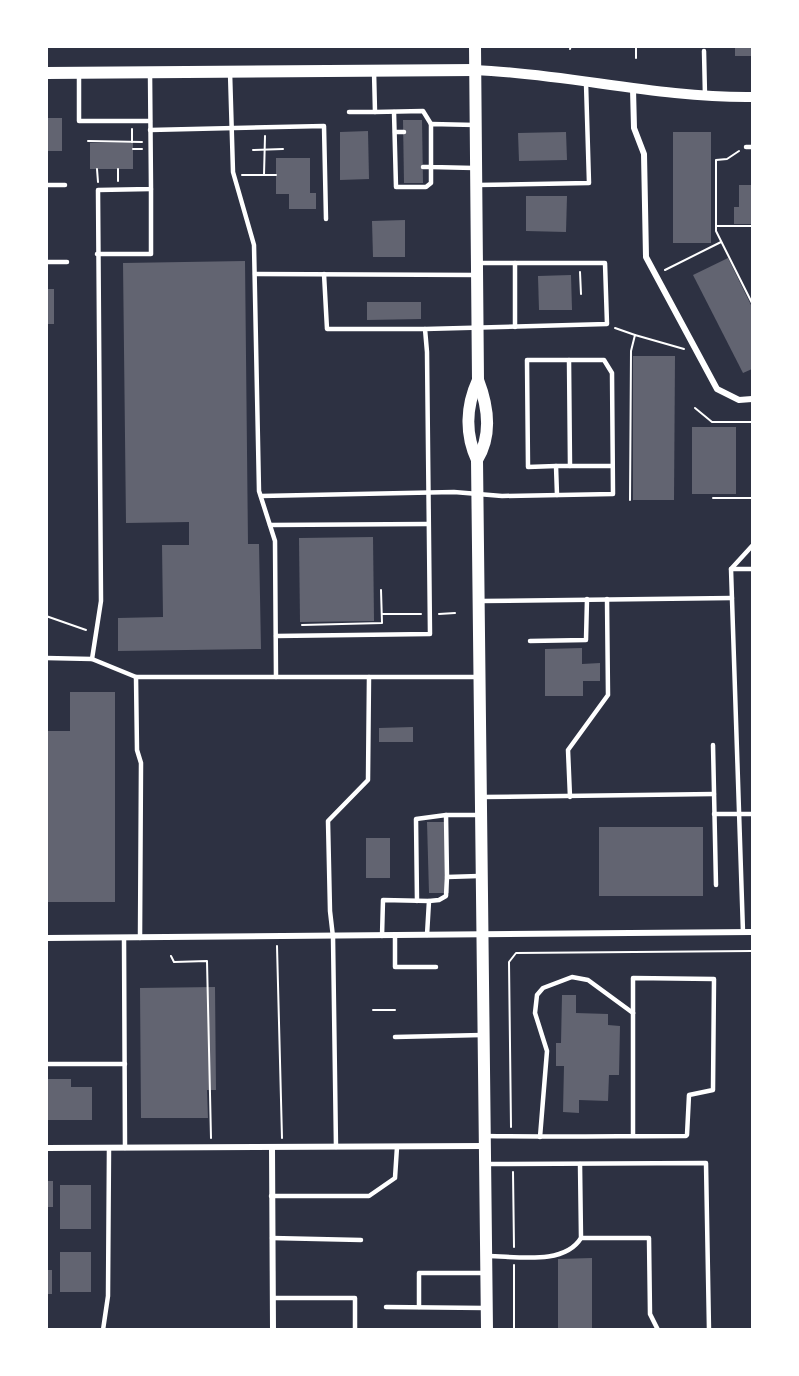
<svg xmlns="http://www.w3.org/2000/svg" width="799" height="1376" font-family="'Source Serif 4',serif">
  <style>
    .building { fill: #626471 }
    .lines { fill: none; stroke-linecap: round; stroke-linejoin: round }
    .path { stroke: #fff; stroke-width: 2 }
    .service { stroke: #fff; stroke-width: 4.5 }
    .minor { stroke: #fff; stroke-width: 6 }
    .tertiary { stroke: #fff; stroke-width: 10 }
    .secondary { stroke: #fff; stroke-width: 12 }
  </style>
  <rect width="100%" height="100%" fill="#2d3142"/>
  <!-- building -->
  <g class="building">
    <rect x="735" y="46" width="17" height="10"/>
    <rect x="46" y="118" width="16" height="33"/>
    <polygon points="403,120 422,120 423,183 404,183"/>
    <polygon points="368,131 369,179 340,180 340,132"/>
    <polygon points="566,132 567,160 519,161 518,133"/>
    <rect x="673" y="132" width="38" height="111"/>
    <rect x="90" y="143" width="43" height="26"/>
    <polygon points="276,158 310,158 310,193 316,193 316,209 289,209 289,194 276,194"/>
    <polygon points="739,185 752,185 752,224 734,224 734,207 739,207"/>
    <polygon points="526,196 567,196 566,232 526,231"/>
    <polygon points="405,220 405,257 373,257 372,221"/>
    <polygon points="728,258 752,307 752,369 743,373 693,275"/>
    <polygon points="245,261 248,544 259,544 261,649 118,651 118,618 163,617 162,545 189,545 189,522 126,523 123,263"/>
    <polygon points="571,275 572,310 539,310 538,276"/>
    <rect x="46" y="289" width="8" height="35"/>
    <polygon points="367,302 421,302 421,319 367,320"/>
    <polygon points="633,356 675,356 674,500 633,500"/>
    <rect x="692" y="427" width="44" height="67"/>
    <polygon points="373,537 374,621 300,622 299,538"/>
    <polygon points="582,648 582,664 600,663 600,681 583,681 583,696 545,696 545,649"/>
    <polygon points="70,692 115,692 115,902 46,902 46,731 70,731"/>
    <polygon points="413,727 413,742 379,742 379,728"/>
    <polygon points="427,822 447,822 449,893 429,893"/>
    <rect x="599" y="827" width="104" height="69"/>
    <rect x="366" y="838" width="24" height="40"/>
    <polygon points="215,987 216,1090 207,1090 208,1118 141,1118 140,988"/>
    <polygon points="562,995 576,995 576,1013 608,1014 608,1025 620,1026 619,1075 609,1075 608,1101 579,1100 579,1113 563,1112 564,1066 556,1066 556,1043 561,1043"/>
    <polygon points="47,1079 71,1079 71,1087 92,1087 92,1120 46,1120"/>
    <rect x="46" y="1181" width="7" height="26"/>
    <rect x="60" y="1185" width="31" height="44"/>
    <rect x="60" y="1252" width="31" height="40"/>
    <polygon points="592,1258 592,1330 558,1330 558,1259"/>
    <rect x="46" y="1270" width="6" height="24"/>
  </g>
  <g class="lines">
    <!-- path -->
    <g class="path">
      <polyline points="636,46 636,58"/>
      <polyline points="570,49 571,46"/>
      <polyline points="88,141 142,142"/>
      <polyline points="132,142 132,129"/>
      <polyline points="133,149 142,149"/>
      <polyline points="253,150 283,149"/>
      <polyline points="739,151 727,159 716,160 716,231 752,303"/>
      <polyline points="97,169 98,182"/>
      <polyline points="118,169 118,181"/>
      <polyline points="242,175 276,175"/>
      <polyline points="264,175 265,136"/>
      <polyline points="716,226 752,226"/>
      <polyline points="665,270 721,242"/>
      <polyline points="580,272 581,294"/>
      <polyline points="615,328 635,335"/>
      <polyline points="695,408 712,422 752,422"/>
      <polyline points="713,498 752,498"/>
      <polyline points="630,500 631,351 635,335 684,349"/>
      <polyline points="382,614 421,614"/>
      <polyline points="439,614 455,613"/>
      <polyline points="46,616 86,630"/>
      <polyline points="302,625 382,623 381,590"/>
      <polyline points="277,946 282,1138"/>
      <polyline points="171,956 174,962 207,961 211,1138"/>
      <polyline points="373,1010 395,1010"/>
      <polyline points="511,1127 509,962 516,953 752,951"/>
      <polyline points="513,1172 514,1247"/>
      <polyline points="514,1265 514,1330"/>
    </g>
    <!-- service -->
    <g class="service">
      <polyline points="704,51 705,96"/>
      <polyline points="374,71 375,112 423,111 431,124"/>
      <polyline points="230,72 233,172 254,245 259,491 275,541 276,677"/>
      <polyline points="79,73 79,121 150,121"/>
      <polyline points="349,112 375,112"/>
      <polyline points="394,112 396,187 426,187 431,183 431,167 423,167"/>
      <polyline points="150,130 324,126 326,219"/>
      <polyline points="395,132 404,132"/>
      <polyline points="746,147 752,147"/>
      <polyline points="474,168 431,167 431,124 475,125"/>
      <polyline points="46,185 65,185"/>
      <polyline points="477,185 589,183 586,83"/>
      <polyline points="97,254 151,254 151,189"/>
      <polyline points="46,262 67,262"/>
      <polyline points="515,263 515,327"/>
      <polyline points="255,274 477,275"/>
      <polyline points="324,274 327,329 425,329"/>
      <polyline points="556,466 528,467 527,360 569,360 570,466"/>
      <polyline points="557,495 556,466 612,466"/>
      <polyline points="261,496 454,492 502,496 613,494 612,373 604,360 569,360"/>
      <polyline points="270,525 428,524"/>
      <polyline points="731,569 752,569"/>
      <polyline points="481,601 732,598"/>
      <polyline points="276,636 430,634 427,352 425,329 607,324 605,263 479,263"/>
      <polyline points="530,641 586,640 587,599"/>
      <polyline points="46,658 92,659 136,677"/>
      <polyline points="92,659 101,601 98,190 151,189 150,72"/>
      <polyline points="713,745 716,885"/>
      <polyline points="481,797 714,794"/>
      <polyline points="570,797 568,750 608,695 607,599"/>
      <polyline points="714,814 752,814"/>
      <polyline points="479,815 446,815 447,877 479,876"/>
      <polyline points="417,901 416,819 446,815"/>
      <polyline points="429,901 439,900 446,896 447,877"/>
      <polyline points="743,932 731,569 752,546"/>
      <polyline points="382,936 383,900 429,901 427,935"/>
      <polyline points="395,936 395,967 436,967"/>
      <polyline points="124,938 125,1148"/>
      <polyline points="140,938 141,763 137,750 136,677 477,677"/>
      <polyline points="395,1037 482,1035"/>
      <polyline points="46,1064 125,1064"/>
      <path d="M486,1136C552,1137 619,1136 686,1136L687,1135L689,1095L713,1090L714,979L633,978V1136"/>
      <polyline points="540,1137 547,1051 535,1013 537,995 543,988 572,977 588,980 633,1013"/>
      <polyline points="336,1147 333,937 330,911 328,821 368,780 369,677"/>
      <polyline points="486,1164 706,1163 709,1330"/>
      <polyline points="271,1196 369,1196 395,1178 397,1147"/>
      <polyline points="272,1238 361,1240"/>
      <polyline points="581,1238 649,1238 650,1314 658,1330"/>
      <path d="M488,1256C515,1256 564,1266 581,1238L580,1164"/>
      <polyline points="273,1298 355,1298 355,1330"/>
      <polyline points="386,1307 485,1308"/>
      <polyline points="419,1307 419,1273 484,1273"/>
      <polyline points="103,1330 108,1296 109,1148"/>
    </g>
    <!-- minor -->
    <g class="minor">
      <polyline points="633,89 634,128 644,154 646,257 717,389 739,400 752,399"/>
      <polyline points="46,938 752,932"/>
      <polyline points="272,1147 273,1330"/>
      <polyline points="46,1148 486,1146"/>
    </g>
    <!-- tertiary -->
    <path class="tertiary" d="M475,70C568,74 659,98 752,97"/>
    <!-- secondary -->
    <g class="secondary">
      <path d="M475,46L478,380C488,406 492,436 477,460"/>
      <polyline points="46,73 475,70"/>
      <path d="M478,380C466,406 465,434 477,460L487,1330"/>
    </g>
  </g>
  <!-- border -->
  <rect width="799" height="1376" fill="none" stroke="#ffffff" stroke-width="96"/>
</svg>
